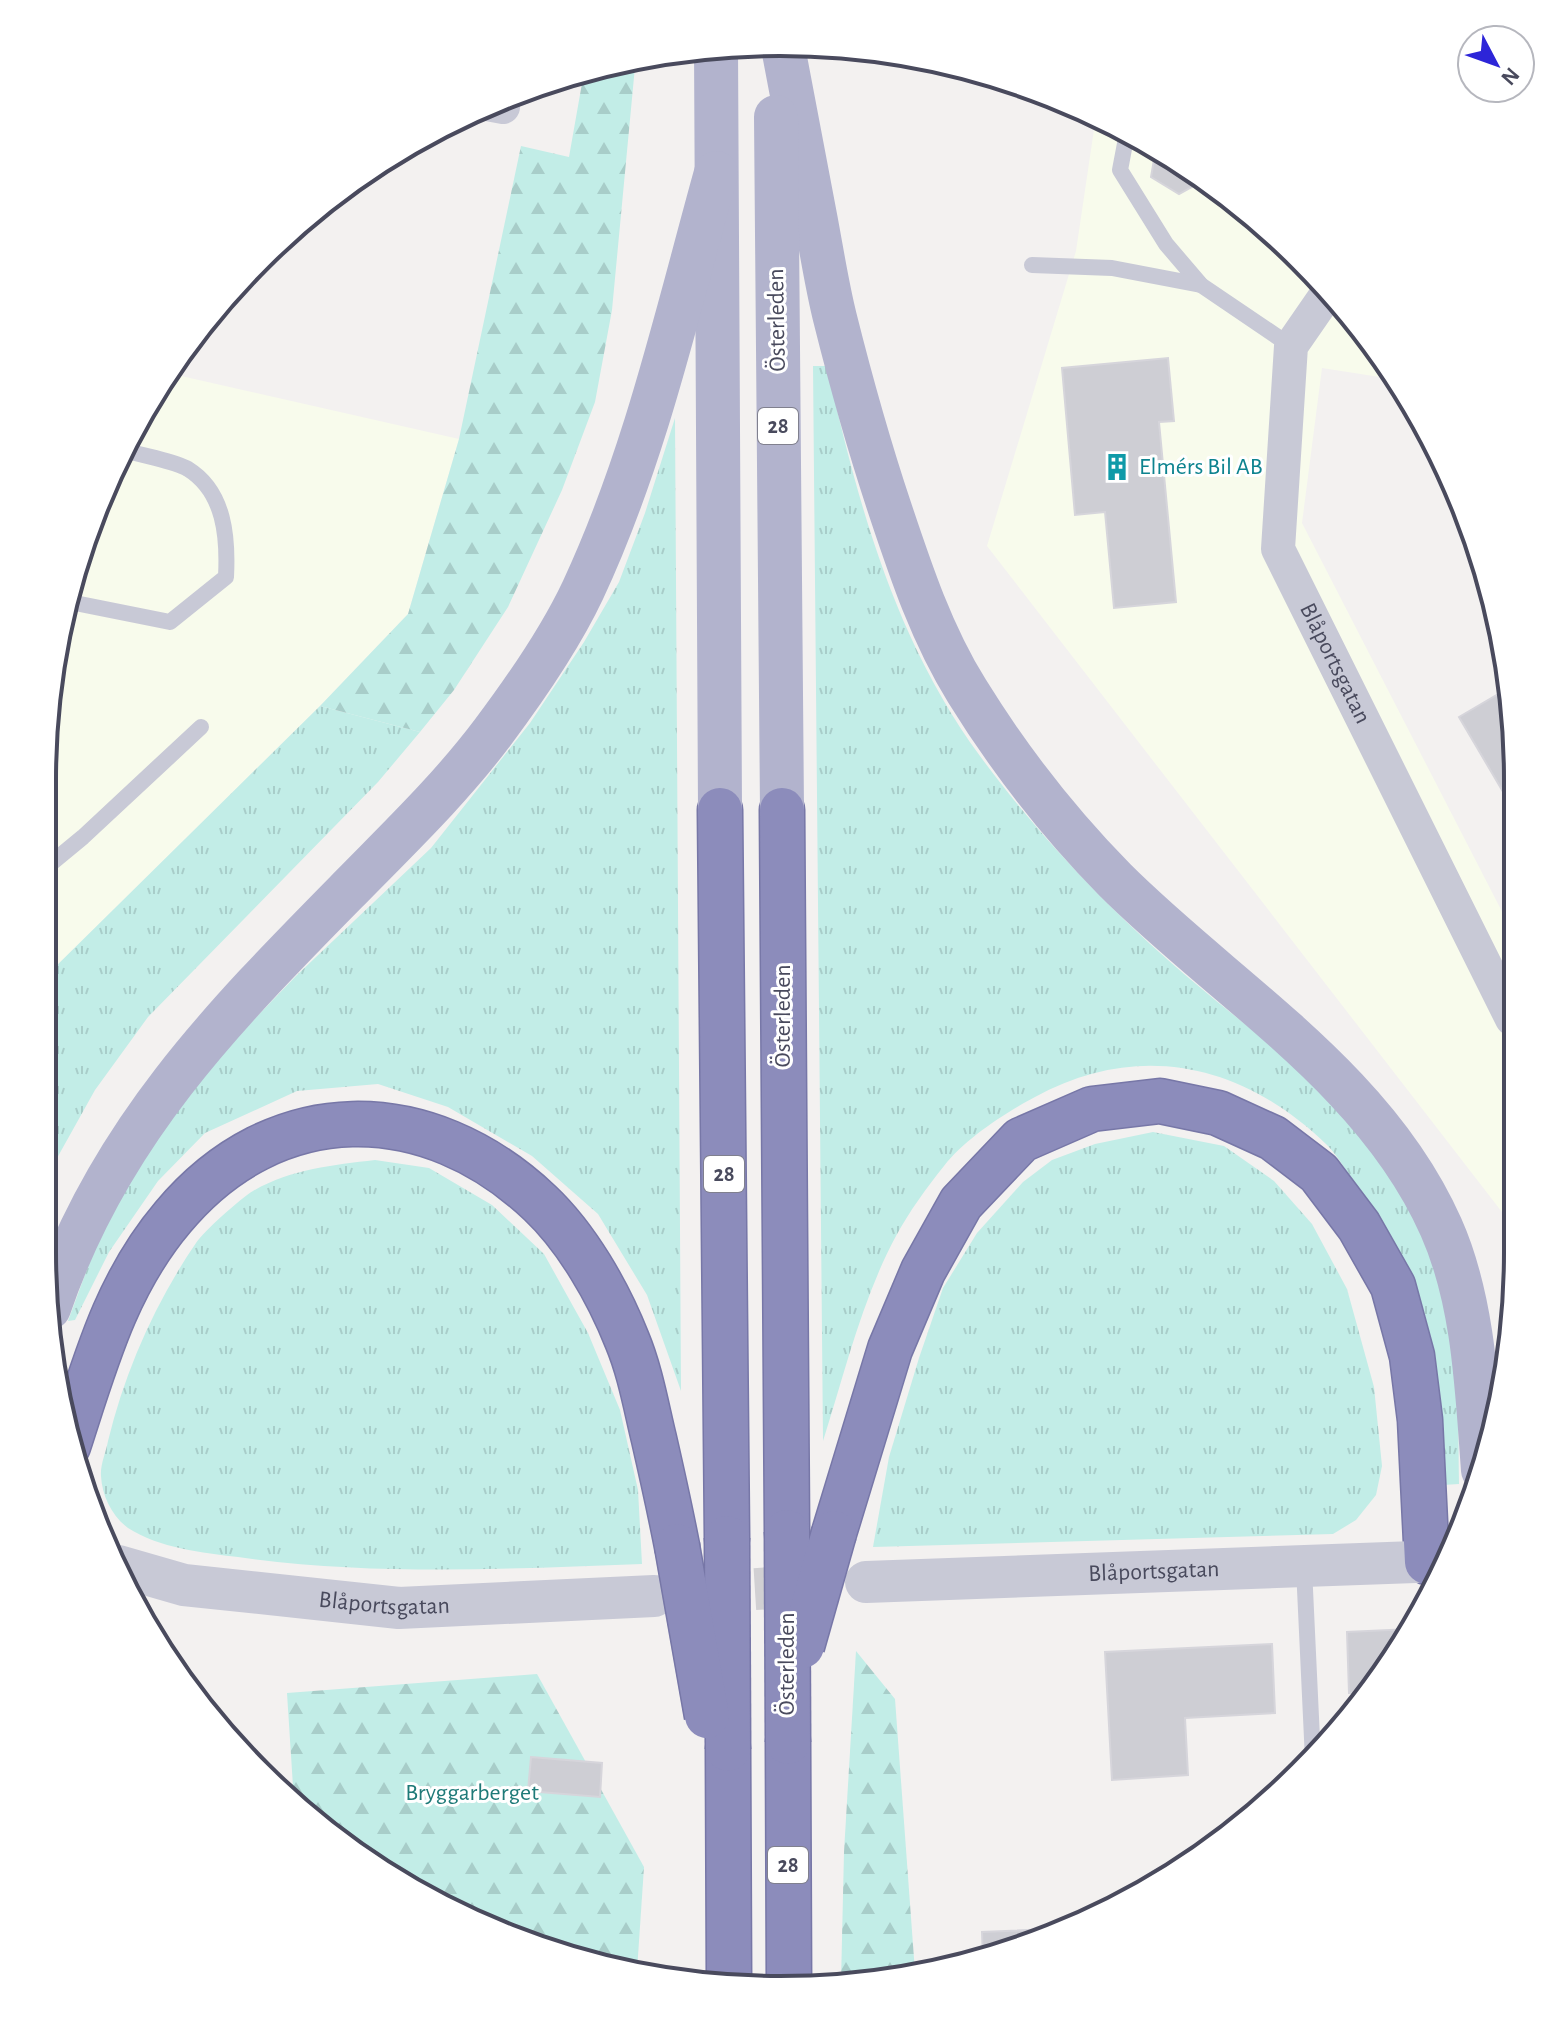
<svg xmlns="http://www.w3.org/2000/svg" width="1560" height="2032" font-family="'Alegreya Sans',sans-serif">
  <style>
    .commercial { fill: #f8fbec }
    .grass { fill: url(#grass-tufts) }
    .forest { fill: url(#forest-firs) }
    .building { fill: #ceced4; stroke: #d6d5db; stroke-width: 2 }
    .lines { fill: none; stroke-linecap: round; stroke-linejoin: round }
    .tertiary-tunnel { stroke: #d1d0d3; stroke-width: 42; stroke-dasharray: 42 21; stroke-linecap: butt }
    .motorway-casing { stroke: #7777a7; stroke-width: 47 }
    .service { stroke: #c8c9d6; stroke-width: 16 }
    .minor { stroke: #c8c9d6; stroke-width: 34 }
    .tertiary { stroke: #c8c9d6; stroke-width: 42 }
    .primary { stroke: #b2b3cd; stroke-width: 44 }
    .motorway { stroke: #8c8cbb; stroke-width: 44 }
    .motorway-bridge-casing { stroke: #7777a7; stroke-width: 47; stroke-linecap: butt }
    .motorway-bridge { stroke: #8c8cbb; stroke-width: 44 }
    .labels { text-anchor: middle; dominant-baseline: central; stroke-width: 6; stroke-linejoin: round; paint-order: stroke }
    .shield { fill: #fff; stroke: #80808e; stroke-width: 2 }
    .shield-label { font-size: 22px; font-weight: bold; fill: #494a5d }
    .street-label { font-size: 24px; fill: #494a5d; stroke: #fff }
    .culture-label { font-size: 24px; fill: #0d838f; stroke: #fff; text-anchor: start }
    .park-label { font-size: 24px; fill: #1e7a78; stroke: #fff }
    .rim { fill: none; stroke: #494a5d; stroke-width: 4 }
  </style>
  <defs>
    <pattern id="grass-tufts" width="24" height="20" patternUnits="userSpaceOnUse" patternTransform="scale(2)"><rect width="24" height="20" fill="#c2ede7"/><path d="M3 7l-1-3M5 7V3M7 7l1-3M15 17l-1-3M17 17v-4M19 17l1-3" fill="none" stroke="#a8cdc9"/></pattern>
    <pattern id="forest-firs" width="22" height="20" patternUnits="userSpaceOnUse" patternTransform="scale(2)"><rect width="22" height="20" fill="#c2ede7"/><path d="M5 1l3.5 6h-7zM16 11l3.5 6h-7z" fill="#a8cdc9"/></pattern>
  </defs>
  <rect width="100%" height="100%" fill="#f3f1f0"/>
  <!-- commercial -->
  <g class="commercial">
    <polygon points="1096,116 1190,167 1302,258 1394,370 1399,380 1322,368 1302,523 1512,931 1512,1225 987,546 1076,251"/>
    <polygon points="168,373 459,439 408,614 320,706 43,979 44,732 67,589 118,454"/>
  </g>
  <!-- grass -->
  <g class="grass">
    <path d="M813,366H827C858,505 895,640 980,756C1040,838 1118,919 1196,984C1249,1029 1306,1069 1353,1120C1396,1167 1438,1261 1450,1324C1460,1376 1458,1431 1459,1484L1443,1485C1439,1414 1440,1337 1409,1271C1394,1239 1375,1213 1355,1184C1346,1171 1338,1156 1327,1145C1244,1064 1139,1040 1035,1097C1005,1113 965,1139 944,1166C927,1187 909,1212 896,1236C862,1299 845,1372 823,1441Z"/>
    <polygon points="675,418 681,1391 647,1295 598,1214 532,1156 448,1107 378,1084 297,1091 205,1133 158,1181 109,1252 75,1320 68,1321 105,1220 162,1130 214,1061 296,976 431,848 530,723 584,642 619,582 645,513"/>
    <polygon points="320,706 420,732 378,782 148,1017 95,1090 42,1185 43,979"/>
    <polygon points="1153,1132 1224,1146 1274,1181 1312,1224 1347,1289 1374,1387 1382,1466 1376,1495 1356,1520 1333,1534 873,1547 889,1457 919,1358 943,1288 977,1233 1023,1182 1052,1160 1095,1144"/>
    <path d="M375,1160L429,1168L492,1205L544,1254L588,1333L620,1410L638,1490L642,1564C507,1569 373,1576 238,1557C203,1553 159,1548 128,1528C112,1516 102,1496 101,1476C100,1465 106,1452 108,1441C125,1371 155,1303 196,1243C203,1232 241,1198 253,1191C291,1169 333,1165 375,1160Z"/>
  </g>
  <!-- forest -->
  <g class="forest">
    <polygon points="636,56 612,310 595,402 562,490 508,607 454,690 420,732 320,706 408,614 459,439 521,146 569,157 584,72"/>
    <polygon points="856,1651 895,1699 915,1972 841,1982 844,1852"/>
    <polygon points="537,1674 644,1867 637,1971 589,1965 411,1891 294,1802 287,1693"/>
  </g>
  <!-- building -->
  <g class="building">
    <polygon points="1156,148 1190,167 1206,179 1179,194 1151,177"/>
    <polygon points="1168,358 1174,421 1159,422 1176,602 1114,608 1105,512 1075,515 1062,368"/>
    <polygon points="1512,686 1512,807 1459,717"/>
    <polygon points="1410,1629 1394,1662 1369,1692 1349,1693 1347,1632"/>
    <polygon points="1272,1644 1275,1713 1185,1718 1188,1775 1112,1780 1105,1652"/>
    <polygon points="531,1757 602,1763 600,1797 528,1791"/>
    <polygon points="1050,1929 983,1959 982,1932"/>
  </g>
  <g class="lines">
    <!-- tertiary-tunnel -->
    <polyline class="tertiary-tunnel" points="692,1593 821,1585"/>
    <!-- motorway casing -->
    <g class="motorway-casing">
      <g id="motorway">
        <polyline points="720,810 727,1538"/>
        <polyline points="782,810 787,1532"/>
        <path d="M68,1446C95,1363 116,1284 173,1217C275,1095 427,1096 540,1203C577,1238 608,1292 627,1340C640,1371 646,1406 654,1439C662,1474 670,1510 677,1546"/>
        <polyline points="834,1533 890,1349 923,1271 961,1203 1021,1140 1092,1109 1160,1101 1218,1113 1273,1138 1319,1173 1359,1226 1393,1286 1412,1356 1420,1420 1427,1562"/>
        <polyline points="788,1742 789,1989"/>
        <polyline points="728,1749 729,1983"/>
      </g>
    </g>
    <!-- service -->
    <g class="service">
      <polyline points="1127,133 1120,170 1166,244 1201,285"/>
      <polyline points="1032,265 1112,268 1201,285 1291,346"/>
      <path d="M65,601L170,622L226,577C228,538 225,492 188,469C176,462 136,453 120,450"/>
      <polyline points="43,870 83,837 201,727"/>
      <polyline points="1304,1568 1313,1760"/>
    </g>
    <!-- minor -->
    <g class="minor">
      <polyline points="487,104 503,107"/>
      <path id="s1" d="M1329,291L1291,346L1278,549L1512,1019"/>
    </g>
    <!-- tertiary -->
    <g class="tertiary">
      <path id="s2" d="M118,1566L184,1585L399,1608L654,1596"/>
      <path id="s3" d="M866,1582L1443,1561"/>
    </g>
    <!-- primary -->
    <g class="primary">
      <path d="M782,42C793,102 805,161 816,221C822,253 827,286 835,318C851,382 869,446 890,509C911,572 932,635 967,691C1009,759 1059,823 1115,880C1226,991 1375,1078 1441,1227C1474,1301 1477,1390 1483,1470"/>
      <polyline points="716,48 720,810"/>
      <polyline points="776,117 782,810"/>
      <path d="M49,1308C109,1131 225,1015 352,886C401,836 451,788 493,732C526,688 560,639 583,590C645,457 677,313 716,173"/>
    </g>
    <!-- motorway -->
    <use href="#motorway" class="motorway"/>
    <!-- motorway-bridge casing -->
    <g class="motorway-bridge-casing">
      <g id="motorway-bridge">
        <polyline points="787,1532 788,1742"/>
        <polyline points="727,1538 728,1749"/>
        <polyline points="677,1546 707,1716"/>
        <polyline points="802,1646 834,1533"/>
      </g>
    </g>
    <!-- motorway-bridge -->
    <use href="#motorway-bridge" class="motorway-bridge"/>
  </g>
  <!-- icons -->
  <defs>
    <g id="building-bare" transform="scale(2.16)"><path d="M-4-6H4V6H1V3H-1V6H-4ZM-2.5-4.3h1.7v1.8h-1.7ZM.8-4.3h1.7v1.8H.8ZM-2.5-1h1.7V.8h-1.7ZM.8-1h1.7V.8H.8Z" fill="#0f9aa8" stroke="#fff" stroke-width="2.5" paint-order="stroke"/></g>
  </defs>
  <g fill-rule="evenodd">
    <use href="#building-bare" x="1117" y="467"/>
  </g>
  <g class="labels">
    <!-- shield labels -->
    <g class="shield">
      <rect x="758" y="408" width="40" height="36" rx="6"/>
      <rect x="704" y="1156" width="40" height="36" rx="6"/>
      <rect x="768" y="1847" width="40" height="36" rx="6"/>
    </g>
    <g class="shield-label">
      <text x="778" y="426">28</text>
      <text x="724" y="1174">28</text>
      <text x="788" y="1865">28</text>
    </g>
    <!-- street labels -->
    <g class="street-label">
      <text transform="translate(777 320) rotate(-91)">Österleden</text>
      <text stroke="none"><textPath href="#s1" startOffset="398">Blåportsgatan</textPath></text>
      <text transform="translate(783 1016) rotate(-90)">Österleden</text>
      <text stroke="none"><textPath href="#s3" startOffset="288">Blåportsgatan</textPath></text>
      <text stroke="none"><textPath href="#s2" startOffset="270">Blåportsgatan</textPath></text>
      <text transform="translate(787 1664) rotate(-90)">Österleden</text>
    </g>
    <!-- culture labels -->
    <g class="culture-label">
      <text x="1139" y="467">Elmérs Bil AB</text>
    </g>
    <!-- park labels -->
    <g class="park-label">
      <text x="472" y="1793">Bryggarberget</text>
    </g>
  </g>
  <!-- crop -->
  <path d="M0 0H1560V2032H0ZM780 56H780A724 724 0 0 1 1504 780V1252A724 724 0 0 1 780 1976H780A724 724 0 0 1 56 1252V780A724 724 0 0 1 780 56Z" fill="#fff" fill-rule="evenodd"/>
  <path class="rim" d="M780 56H780A724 724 0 0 1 1504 780V1252A724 724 0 0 1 780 1976H780A724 724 0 0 1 56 1252V780A724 724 0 0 1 780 56Z"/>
  <!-- north arrow -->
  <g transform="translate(1496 64) rotate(131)"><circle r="38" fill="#ffffff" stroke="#b6b7be" stroke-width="2"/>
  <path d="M0-6L14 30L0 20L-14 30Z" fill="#2d25d8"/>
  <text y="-12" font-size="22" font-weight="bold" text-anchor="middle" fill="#494a5d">N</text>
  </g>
</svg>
